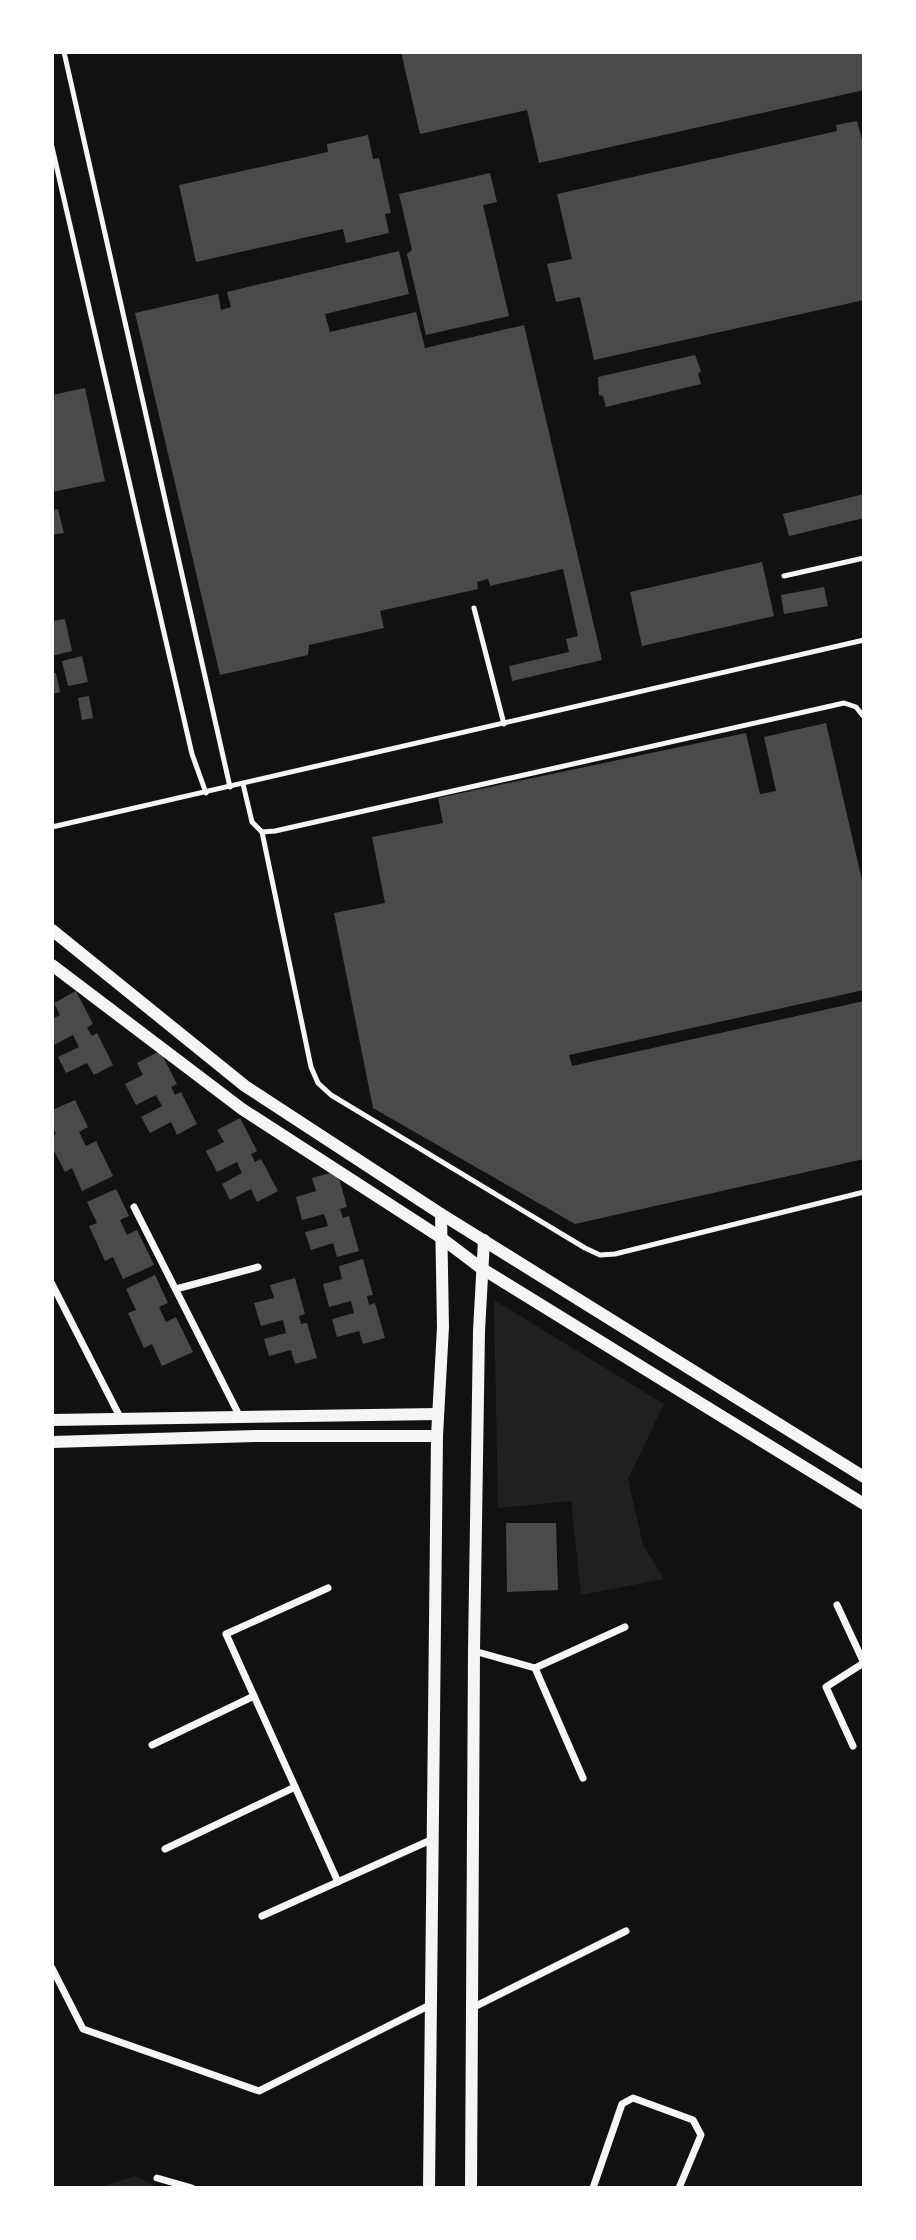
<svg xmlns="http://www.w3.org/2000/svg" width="916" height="2240" font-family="'Fira Sans Condensed',sans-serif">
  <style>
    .green { fill: #202020 }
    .building { fill: #4a4a4a }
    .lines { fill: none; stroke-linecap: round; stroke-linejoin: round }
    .service { stroke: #f5f5f5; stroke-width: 5 }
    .minor { stroke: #f5f5f5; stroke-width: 7 }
    .tertiary { stroke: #f5f5f5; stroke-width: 12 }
  </style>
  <rect width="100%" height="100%" fill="#111"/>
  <!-- green -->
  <g class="green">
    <polygon points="494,1300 664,1404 628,1479 643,1545 664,1579 581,1595 571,1501 498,1508"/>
    <polygon points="135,2176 158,2187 100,2187"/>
  </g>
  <!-- building -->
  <g class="building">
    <polygon points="401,52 864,52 864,90 539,163 527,110 420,134"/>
    <polygon points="857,121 864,147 864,300 594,360 580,297 556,302 547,264 572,259 557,194 837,131 836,125"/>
    <polygon points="368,135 373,159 379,158 391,213 385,214 389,233 346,243 343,229 196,262 179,185 328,152 327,144"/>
    <polygon points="490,173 497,202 483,205 509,316 426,335 407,254 412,250 399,194"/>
    <polygon points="399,251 409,294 325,314 330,332 416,312 425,348 524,325 602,660 512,681 509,666 569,652 566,639 578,636 563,569 490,586 488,579 477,582 478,589 380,611 384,628 309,645 308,655 220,675 135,313 218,294 221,310 231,307 227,292"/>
    <polygon points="695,355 701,371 698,374 701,384 606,407 603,396 599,395 598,377"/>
    <polygon points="85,388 105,481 52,492 52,395"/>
    <polygon points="864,494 864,518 789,536 783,514"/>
    <polygon points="58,509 64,533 52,535 52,510"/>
    <polygon points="762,562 774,616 642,646 630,592"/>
    <polygon points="824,587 828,606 784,614 781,595"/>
    <polygon points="65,619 72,651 52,656 52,621"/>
    <polygon points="82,656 88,682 68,686 62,661"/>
    <polygon points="52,673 56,673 60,692 52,694"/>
    <polygon points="89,696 93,718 82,720 78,698"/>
    <polygon points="826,723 864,889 864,990 569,1055 572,1066 864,1001 864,1159 575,1224 373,1108 334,913 385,903 372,837 443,823 438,798 746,733 760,794 776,791 764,737"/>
    <polygon points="76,991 93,1024 87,1028 92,1036 97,1033 113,1065 94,1075 87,1063 66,1073 58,1057 79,1047 73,1035 52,1046 52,1019 60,1015 54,1003"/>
    <polygon points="160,1051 177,1084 171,1087 175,1095 181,1092 197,1124 177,1135 171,1122 150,1133 141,1117 162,1106 156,1095 136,1105 125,1084 143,1075 137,1063"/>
    <polygon points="75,1100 88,1127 79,1132 86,1146 96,1141 113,1176 82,1191 72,1168 65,1172 52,1147 52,1136 56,1134 52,1126 52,1110"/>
    <polygon points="240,1118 257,1151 251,1154 255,1162 261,1159 278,1191 257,1202 251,1189 230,1200 222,1184 242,1173 237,1162 217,1172 206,1151 224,1142 217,1130"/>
    <polygon points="337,1171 347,1207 340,1209 343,1218 349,1216 359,1251 337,1257 333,1243 311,1250 305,1232 328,1226 324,1214 302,1220 296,1197 316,1191 312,1178"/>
    <polygon points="116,1189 129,1216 120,1220 127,1235 137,1230 154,1265 123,1279 113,1257 105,1261 89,1226 97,1223 87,1202"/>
    <polygon points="363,1259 373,1295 367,1296 369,1305 375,1303 385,1338 363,1344 359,1331 337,1337 332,1319 354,1313 351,1301 329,1307 323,1284 342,1279 339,1266"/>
    <polygon points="155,1275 168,1303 159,1307 166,1322 176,1317 193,1352 162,1366 152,1344 144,1348 128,1313 136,1310 126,1289"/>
    <polygon points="295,1278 305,1314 299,1316 301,1324 307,1323 317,1358 295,1364 291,1350 269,1356 264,1339 286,1333 283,1320 261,1326 254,1303 274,1298 270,1285"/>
    <polygon points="506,1523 556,1523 558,1590 507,1592"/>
  </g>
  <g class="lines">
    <!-- service -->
    <g class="service">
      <polyline points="64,52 230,787"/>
      <polyline points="52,147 192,754 206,793"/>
      <polyline points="784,576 864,558"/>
      <polyline points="474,608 504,724"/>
      <polyline points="243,784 252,822 262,832 275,831 844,703 856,707 864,717"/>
      <polyline points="52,827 864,640"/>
      <polyline points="262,832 311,1067 318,1083 331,1095 585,1248 600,1255 615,1254 864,1192"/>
    </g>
    <!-- minor -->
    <g class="minor">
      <polyline points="134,1207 240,1417"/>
      <polyline points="52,1284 121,1419"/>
      <polyline points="176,1289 258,1267"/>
      <polyline points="328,1588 226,1634 338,1882"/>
      <polyline points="837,1605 864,1663"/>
      <polyline points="474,1651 535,1668 625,1627"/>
      <polyline points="535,1668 583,1778"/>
      <polyline points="152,1745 254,1696"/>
      <polyline points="853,1746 826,1687 862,1664"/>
      <polyline points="165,1849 295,1787"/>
      <polyline points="262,1916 433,1839"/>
      <polyline points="52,1968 83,2029 259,2091 430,2005"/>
      <polyline points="472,2008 626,1931"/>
      <polyline points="157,2178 192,2188"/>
      <polyline points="593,2188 622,2104 633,2098 693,2120 701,2135 679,2188"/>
    </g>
    <!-- tertiary -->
    <g class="tertiary">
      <polyline points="52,930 245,1086 441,1214 864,1477"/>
      <polyline points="52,965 242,1109 440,1237 481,1268 864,1504"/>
      <polyline points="52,1420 438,1414"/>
      <polyline points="52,1442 255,1436 437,1436"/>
      <polyline points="429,2188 437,1436 443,1327 441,1214"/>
      <polyline points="471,2188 474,1651 479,1331 484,1240"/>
    </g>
  </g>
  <!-- border -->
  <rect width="916" height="2240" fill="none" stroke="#ffffff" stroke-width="108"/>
</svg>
